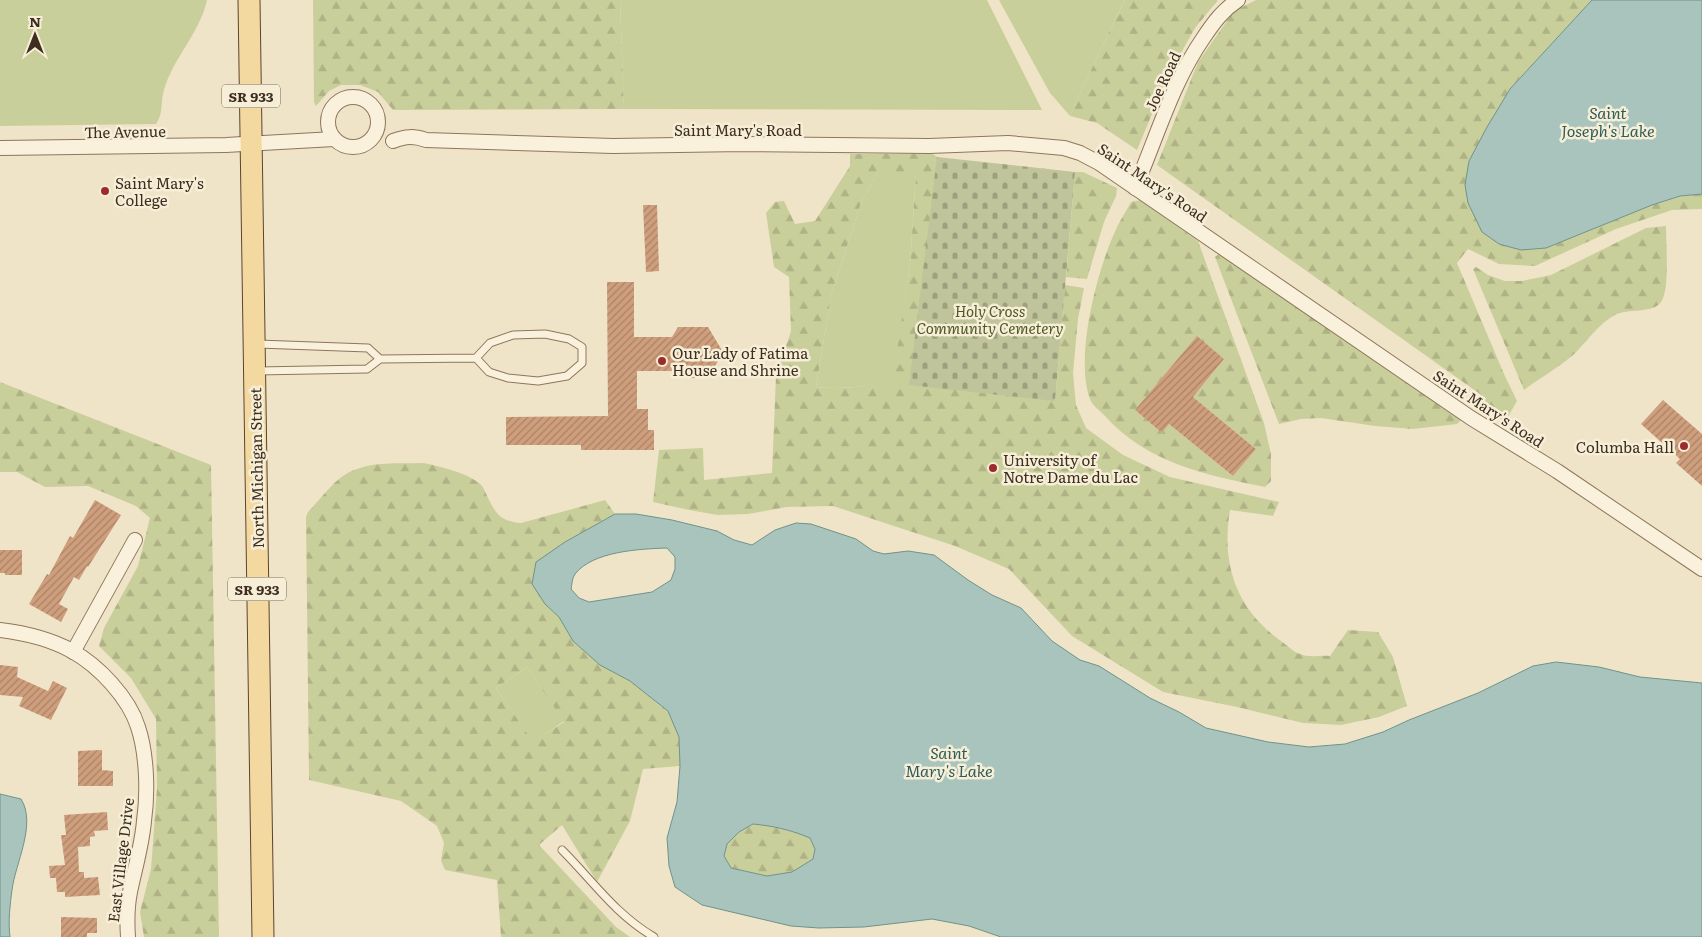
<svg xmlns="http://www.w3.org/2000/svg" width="1702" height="937" font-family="Literata,serif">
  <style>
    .grass { fill: #c9cf9b }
    .forest { fill: url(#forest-firs); fill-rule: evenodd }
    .cemetery { fill: url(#cemetery-stones) }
    .water { fill: #a9c4bc; stroke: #6f938a; fill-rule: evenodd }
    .building { fill: url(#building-hatch) }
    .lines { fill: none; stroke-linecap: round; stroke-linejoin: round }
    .lane-casing { stroke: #8d765c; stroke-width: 9 }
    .street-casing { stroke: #8d765c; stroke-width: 16 }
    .primary-casing { stroke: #5b4430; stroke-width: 23 }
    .lane { stroke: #faf1dc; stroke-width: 7 }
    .street { stroke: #faf1dc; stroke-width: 14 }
    .primary { stroke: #f3d9a0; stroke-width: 21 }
    .poi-dot { fill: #9e2a2b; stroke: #f7eed8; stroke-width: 2 }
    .labels { text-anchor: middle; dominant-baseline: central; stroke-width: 5; stroke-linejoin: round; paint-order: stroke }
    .shield { fill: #f7eed8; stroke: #756857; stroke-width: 1 }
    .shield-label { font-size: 14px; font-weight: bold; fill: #3d2e20 }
    .street-label { font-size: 15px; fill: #3d2e20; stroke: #f7eed8 }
    .poi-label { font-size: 15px; fill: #3d2e20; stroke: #f7eed8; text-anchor: start }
    .park-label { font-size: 15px; font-style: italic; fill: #4d5a26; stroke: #f7eed8 }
    .water-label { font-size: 16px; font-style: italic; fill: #2f5d5a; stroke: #f7eed8 }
  </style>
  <defs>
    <pattern id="forest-firs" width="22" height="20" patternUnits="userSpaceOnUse" patternTransform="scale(1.25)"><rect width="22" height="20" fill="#c9cf9b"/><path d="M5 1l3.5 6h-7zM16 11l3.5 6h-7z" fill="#aeb285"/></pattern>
    <pattern id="cemetery-stones" width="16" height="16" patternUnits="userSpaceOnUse" patternTransform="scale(1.25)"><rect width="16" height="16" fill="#bfc49a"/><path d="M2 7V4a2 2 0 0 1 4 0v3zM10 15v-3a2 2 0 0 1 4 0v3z" fill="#9ca07d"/></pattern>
    <pattern id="building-hatch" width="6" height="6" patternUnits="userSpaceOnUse" patternTransform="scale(1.25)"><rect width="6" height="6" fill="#cf9f7d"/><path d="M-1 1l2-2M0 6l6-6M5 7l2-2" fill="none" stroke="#a98266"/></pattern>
  </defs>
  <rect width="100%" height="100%" fill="#f0e4c8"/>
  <!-- grass -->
  <g class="grass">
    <path d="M0,0H207C200,33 173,58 164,90C160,102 164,113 156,124L0,126Z"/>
    <polygon points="620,0 987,0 1042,110 624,109"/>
    <polygon points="999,0 1125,0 1102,46 1070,116 1050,93"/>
    <path d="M877,173H916L910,265L893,385C867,385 841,390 816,387L831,296L861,203Z"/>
    <polygon points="527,667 564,721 533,743 496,688"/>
  </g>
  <!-- forest -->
  <g class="forest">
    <polygon points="313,0 620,0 624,109 393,110 378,92 360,85 341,85 329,91 316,106 314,102"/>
    <polygon points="1125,0 1218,0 1195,28 1167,78 1137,150 1097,123 1070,116 1102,46"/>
    <polygon points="1256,0 1592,0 1510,89 1487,127 1469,161 1465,185 1499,244 1521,249 1546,248 1652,205 1680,196 1702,194 1702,209 1672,210 1616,229 1535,266 1499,264 1468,249 1457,263 1504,374 1517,401 1505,422 1490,412 1480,394 1157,165 1198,62 1234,11"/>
    <path d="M850,154H933L937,157L1055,401L1065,285L1084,288L1078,319L1073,373L1076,405L1086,428L1123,455L1170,477L1279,502L1273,516L1230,510C1221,564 1236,609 1281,641C1287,645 1293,652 1300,654C1308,658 1322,655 1330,656L1348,630L1378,632L1393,657L1407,706L1379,717L1341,725L1303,723L1237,707L1163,692L1072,636L1009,569L955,546L833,506L787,507L748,514L718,515L689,510L653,502L659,450L703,448L704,480L772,473L776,376L791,331L789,277L774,267L766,213L775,202L784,201L795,224L815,221L850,166ZM877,173H916L910,265L892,384C867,385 841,390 816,387L831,296L861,203Z"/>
    <polygon points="1075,172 1083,172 1117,188 1116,196 1104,222 1087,279 1066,277"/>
    <path d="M1140,200L1198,241L1264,423L1271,454V481L1265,487C1206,475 1147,463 1105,416C1100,411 1092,405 1090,399C1074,357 1098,265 1118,225C1122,217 1127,210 1131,202ZM1197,337L1224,359L1193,397L1256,449L1233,476L1169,424L1162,433L1135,410Z"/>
    <path d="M1666,226C1666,242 1670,291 1661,302C1653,314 1627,308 1615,315C1598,324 1587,342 1573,355C1558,368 1540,378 1524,390L1473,269L1476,267L1488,275L1505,281H1522L1551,275L1646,228Z"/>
    <polygon points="1219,254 1452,412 1461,420 1457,424 1413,429 1375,426 1321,418 1301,419 1279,424 1215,257"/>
    <polygon points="0,382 211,465 219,937 144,937 140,912 151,869 157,788 156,719 131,678 99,646 104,628 138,566 150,518 136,506 88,486 45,487 17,472 0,472"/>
    <path d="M423,463C439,466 467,473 479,483C483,486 485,491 487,496C496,514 500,521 521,523L605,500L615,514L565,542L537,562L545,604L559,617L573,641L600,665L630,681L668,711L679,737L680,766L643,769L630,821L597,882L562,825L539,845L616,927L630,937H501L497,880L445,870L441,861L444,843L437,826L401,801L309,780L306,517L308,512C318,502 332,483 343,476C367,460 396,464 423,463ZM527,667L564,722L533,742L496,688Z"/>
    <path d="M754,824C774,826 791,830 810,838L815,849L813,859L792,872L767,876L731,868L724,856L727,844L739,832Z"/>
  </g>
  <!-- cemetery -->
  <polygon class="cemetery" points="937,157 1075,172 1055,401 909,385"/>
  <!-- water -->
  <g class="water">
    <polygon points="1592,0 1702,0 1702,194 1680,196 1652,205 1546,248 1521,250 1499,244 1482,232 1468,203 1465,185 1469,161 1487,127 1510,89"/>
    <path d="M615,514H636L672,520L717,531L734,540L752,545L775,530L796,523L811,524L856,539L873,551L884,554L908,551L934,555L968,580L992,595L1021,608L1052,641L1080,660L1099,666L1150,698L1179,712L1206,728L1268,742L1309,747L1345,744L1383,732L1409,720L1478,693L1533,666L1556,662L1599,667L1640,677L1702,683V937H1001L969,926L932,919L864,927L819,928L791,926L702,905L675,887L669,866L667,838L677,802L680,766L679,737L668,711L630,681L600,665L573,641L559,617L545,604L532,584L536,562L565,542ZM667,548L675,557V569L671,580L652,592L589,602L579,598L571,589C572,585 572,578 575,574C593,551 640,549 667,548ZM753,824C774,826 791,830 810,838L815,849L813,859L792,872L767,876L731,868L724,856L727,844L739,832Z"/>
    <path d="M0,794L21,799C37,824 15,864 12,890C10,905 8,922 10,937H0Z"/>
  </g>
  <!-- building -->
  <g class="building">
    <polygon points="643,205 657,205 659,271 646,272"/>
    <polygon points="607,282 634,282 634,337 672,337 678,327 708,327 723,352 708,378 678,378 674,371 637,371 637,409 648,409 648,430 654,430 654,450 581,450 581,445 506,445 506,417 608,416"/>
    <polygon points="1197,336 1224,359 1193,397 1256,449 1233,476 1169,424 1162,433 1135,410"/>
    <polygon points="1663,400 1702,434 1702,486 1676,463 1680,459 1641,424"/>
    <polygon points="95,500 121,515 88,567 87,566 79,580 74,577 59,604 68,609 61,622 29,604 47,574 49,575 70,536 73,538"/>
    <polygon points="0,550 22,550 22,575 5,575 5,573 0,573"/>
    <polygon points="0,665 18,667 17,677 48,691 53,681 67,688 51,720 19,706 23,697 0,695"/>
    <polygon points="102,750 102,770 113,771 113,786 78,786 78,751"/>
    <polygon points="107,812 108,830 94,831 95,836 90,837 90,846 78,847 79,872 84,872 84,878 98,877 100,895 65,897 65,892 57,892 56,878 50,878 49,866 65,865 61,835 66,835 64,815"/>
    <polygon points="61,917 97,918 97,933 87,933 87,937 61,937"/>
  </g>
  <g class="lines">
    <!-- lane casing -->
    <g class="lane-casing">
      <g id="lane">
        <polyline points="258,344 368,348 380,359"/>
        <polyline points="257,371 367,369 380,359 476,358 489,372 508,378 538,381 567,376 582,363 582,347 569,339 545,334 513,335 490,343 476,358"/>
        <path d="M562,850C593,881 615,914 654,937"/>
      </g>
    </g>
    <!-- street casing -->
    <g class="street-casing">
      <g id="street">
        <circle cx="353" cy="122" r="25"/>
        <path d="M393,141C406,136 414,136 426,140L613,146L743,144L929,146L1008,143L1064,148L1080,153L1099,163L1471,418L1557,471L1702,569"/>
        <polyline points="0,148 226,145 334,139"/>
        <path d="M1135,188C1157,137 1172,83 1204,37C1214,22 1223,10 1238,0"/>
        <path d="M0,630C25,633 50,639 72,651C99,666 129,698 138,727C147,754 148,793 144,821C142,845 135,868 130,892C127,907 127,922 128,937"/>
        <polyline points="73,652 135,540"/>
      </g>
    </g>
    <!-- primary casing -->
    <g class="primary-casing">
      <polyline id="primary" points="249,0 263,937"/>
    </g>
    <!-- lane -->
    <use href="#lane" class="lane"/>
    <!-- street -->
    <use href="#street" class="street"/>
    <!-- primary -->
    <use href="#primary" class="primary"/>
  </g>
  <!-- markers -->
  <g class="poi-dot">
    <circle cx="105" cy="191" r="5"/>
    <circle cx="662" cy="361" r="5"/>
    <circle cx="1684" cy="446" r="5"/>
    <circle cx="993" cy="468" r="5"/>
  </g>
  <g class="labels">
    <!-- shield labels -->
    <g class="shield">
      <rect x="222" y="84.5" width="58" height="23" rx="4"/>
      <rect x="228" y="577.5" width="58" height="23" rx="4"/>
    </g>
    <g class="shield-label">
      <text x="251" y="96">SR 933</text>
      <text x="257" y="589">SR 933</text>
    </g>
    <!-- street labels -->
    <g class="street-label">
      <text transform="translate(1162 81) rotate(-65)">Joe Road</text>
      <text x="738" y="129">Saint Mary's Road</text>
      <text transform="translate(125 131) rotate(-1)">The Avenue</text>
      <text transform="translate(1153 182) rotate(34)">Saint Mary's Road</text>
      <text transform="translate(1489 408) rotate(33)">Saint Mary's Road</text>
      <text transform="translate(256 468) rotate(-91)">North Michigan Street</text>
      <text transform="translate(120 860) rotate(-83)">East Village Drive</text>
    </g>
    <!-- poi labels -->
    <g class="poi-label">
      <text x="115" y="182">Saint Mary's<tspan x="115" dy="17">College</tspan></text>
      <text x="672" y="352">Our Lady of Fatima<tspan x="672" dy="17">House and Shrine</tspan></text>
      <text x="1674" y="446" text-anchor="end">Columba Hall</text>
      <text x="1003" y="459">University of<tspan x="1003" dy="17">Notre Dame du Lac</tspan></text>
    </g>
    <!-- park labels -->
    <g class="park-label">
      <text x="990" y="310">Holy Cross<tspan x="990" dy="17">Community Cemetery</tspan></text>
    </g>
    <!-- water labels -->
    <g class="water-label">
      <text x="1608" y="112">Saint<tspan x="1608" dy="18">Joseph's Lake</tspan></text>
      <text x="949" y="752">Saint<tspan x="949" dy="18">Mary's Lake</tspan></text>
    </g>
  </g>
  <!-- north arrow -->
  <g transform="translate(35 35)" stroke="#f7eed8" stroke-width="4" paint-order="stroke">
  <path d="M0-4L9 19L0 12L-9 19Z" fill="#3d2e20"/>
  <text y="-8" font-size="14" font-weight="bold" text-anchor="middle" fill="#3d2e20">N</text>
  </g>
</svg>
